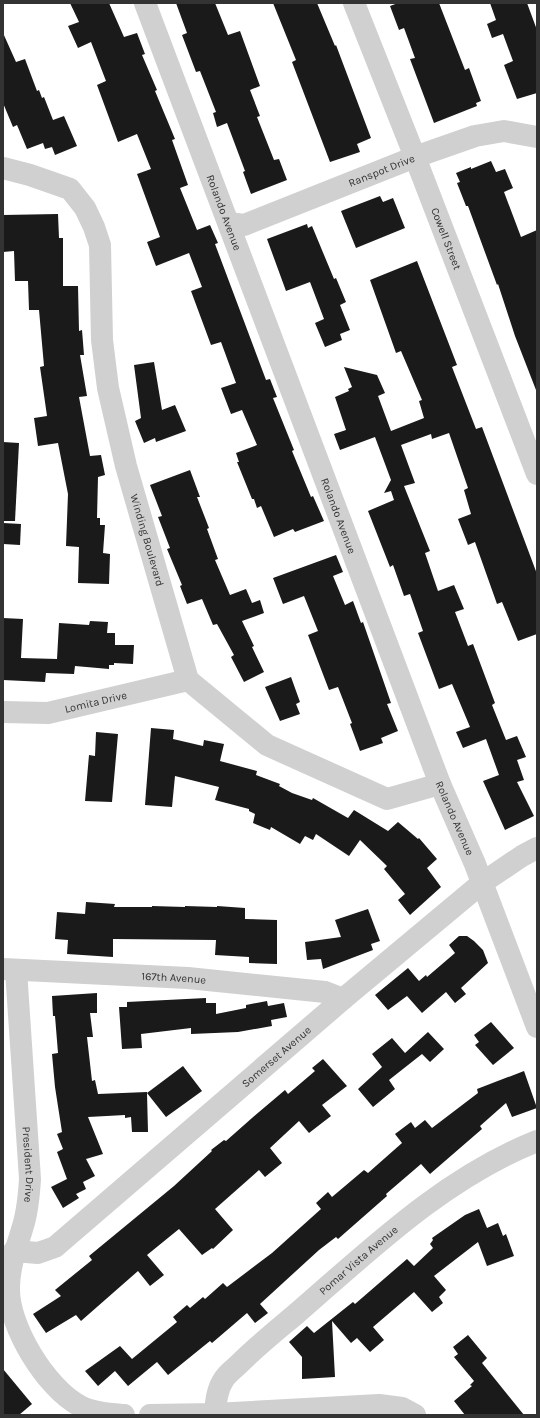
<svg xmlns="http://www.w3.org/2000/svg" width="540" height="1418" font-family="Karla,sans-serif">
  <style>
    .building { fill: #1a1a1a }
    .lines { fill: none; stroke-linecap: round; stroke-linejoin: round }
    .minor { stroke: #d0d0d0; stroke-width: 22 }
    .labels { text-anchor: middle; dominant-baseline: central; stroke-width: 4; stroke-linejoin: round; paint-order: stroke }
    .street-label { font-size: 11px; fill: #333; stroke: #fff }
  </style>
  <rect width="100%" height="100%" fill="#fff"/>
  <!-- building -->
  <g class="building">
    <polygon points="70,3 109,3 124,37 137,33 145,54 142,55 157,90 155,91 175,139 172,140 188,185 180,188 197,230 210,225 218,243 215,244 266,380 270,379 277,397 273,398 294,450 292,451 311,497 313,496 324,521 295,532 293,529 274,537 261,506 257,508 254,499 252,499 237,462 239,462 236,453 257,445 242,410 231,414 221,388 236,383 221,342 211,345 191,291 202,287 189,253 156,266 147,242 160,237 137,174 151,169 137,134 118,142 97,85 106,81 91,42 78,48 68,26 79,22"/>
    <polygon points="176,3 215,3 228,35 240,31 260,86 250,90 260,116 257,117 274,160 279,159 287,180 251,194 243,172 245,171 227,123 217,127 213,113 216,112 200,71 196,72 182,35 187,33"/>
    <polygon points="273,3 317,3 335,46 336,45 371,138 357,144 360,152 330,162 292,62 296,60"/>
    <polygon points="398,3 439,3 465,70 469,68 481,101 476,103 477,106 434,123 410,59 415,58 404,28 399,30 390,6"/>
    <polygon points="490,3 527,3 537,30 537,93 517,99 504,65 513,61 503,34 492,38 487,24 496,20"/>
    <polygon points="3,33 16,62 25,59 37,91 39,90 42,98 44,97 53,120 64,116 77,146 55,155 52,147 45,149 43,143 27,149 17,125 13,127 3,103"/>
    <polygon points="491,161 496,172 505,169 513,188 504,192 521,237 537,230 537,389 536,390 515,336 498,284 497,285 468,206 466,206 457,183 460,182 456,173 471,167 471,169"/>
    <polygon points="380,196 383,202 393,198 405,228 356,248 341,211"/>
    <polygon points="58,214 59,238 63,238 63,286 78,286 79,331 82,330 84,355 80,355 87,396 79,397 90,456 101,455 105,475 98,477 97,518 100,518 100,525 105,525 103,553 110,554 109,584 78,583 79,547 66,546 68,494 58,443 38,446 34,418 47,416 40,367 44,366 39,310 29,310 28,281 15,281 14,251 3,252 3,215"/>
    <polygon points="307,224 308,228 312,226 334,279 336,278 346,302 340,305 350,330 340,334 342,340 325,347 315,323 324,319 310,282 286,291 267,239"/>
    <polygon points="417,261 457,365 452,367 476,429 482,427 537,574 537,634 518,641 502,602 497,604 475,542 468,545 458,519 471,514 464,490 468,488 449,433 432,439 431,434 401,445 415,483 404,486 430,551 425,553 438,591 454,585 464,609 455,612 468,646 473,644 495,703 492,705 506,740 517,736 526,757 517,760 524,780 517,782 534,816 505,830 483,781 499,775 486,739 463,748 456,732 470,727 452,684 439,689 418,633 423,631 410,594 404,596 393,565 390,567 368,511 394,500 391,491 384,493 391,480 375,437 340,450 334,434 346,430 335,397 349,391 348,389 352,387 344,367 377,375 385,393 378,396 391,431 424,418 419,401 422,400 401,351 396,353 370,280"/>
    <polygon points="154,362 162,410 175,405 186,431 156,442 155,438 144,443 135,421 141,418 134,365"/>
    <polygon points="3,442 19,443 15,521 3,521"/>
    <polygon points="190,470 200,497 197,497 209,528 207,529 218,559 215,560 230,595 246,589 252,603 260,600 264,613 242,621 254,646 252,647 264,672 244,682 231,657 234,655 217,624 213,625 202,599 187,604 180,586 182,585 167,549 170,548 158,517 162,516 150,485"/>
    <polygon points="3,523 21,524 20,545 3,544"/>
    <polygon points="336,555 343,572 333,576 345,605 353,601 361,623 363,622 391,703 387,704 398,731 381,738 383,743 360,751 350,724 352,723 338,687 329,690 308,635 318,631 304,596 283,604 273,578"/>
    <polygon points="3,618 23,619 21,658 57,659 59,623 89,625 90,621 108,622 107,633 115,633 115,645 134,645 133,664 114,663 114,665 109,665 109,669 75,666 74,674 46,673 45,682 3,680"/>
    <polygon points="291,677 300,702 296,704 300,714 280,721 265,687"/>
    <polygon points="151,728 174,730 173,739 203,746 204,740 224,744 220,761 257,771 256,775 280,784 279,786 292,793 312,800 313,798 348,818 354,810 388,831 398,822 418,839 419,838 437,859 427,868 441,887 410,915 398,900 405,894 384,869 387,866 360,840 349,856 316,834 313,840 305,836 300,844 271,827 270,830 253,823 255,814 249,811 249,809 215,800 219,787 175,776 172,807 145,805"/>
    <polygon points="96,732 118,734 112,802 85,801 89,755 95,756"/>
    <polygon points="86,902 115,904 114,907 152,907 152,906 185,907 185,906 217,907 217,906 245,908 245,919 277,920 277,964 249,963 249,957 215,955 216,940 113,939 113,957 67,954 68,940 55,939 57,912 85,914"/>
    <polygon points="368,909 380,941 371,944 373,950 323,969 321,959 307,960 305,942 341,937 335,920"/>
    <polygon points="459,936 467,936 474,941 483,950 488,963 461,988 466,994 455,1003 446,992 422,1013 407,996 388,1010 375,995 408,968 419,981 426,975 427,977 455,953 449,945"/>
    <polygon points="97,993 97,1013 90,1013 93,1037 87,1037 92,1081 95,1080 98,1094 147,1092 147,1093 183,1066 202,1091 166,1117 147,1093 148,1132 132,1132 131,1117 125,1118 125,1115 88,1117 103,1154 86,1159 95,1176 83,1182 86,1189 76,1194 79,1198 63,1208 51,1187 67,1179 57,1152 63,1149 57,1134 62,1132 55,1087 52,1054 58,1053 55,1016 53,1016 52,996"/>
    <polygon points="206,998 206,1003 216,1003 216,1014 246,1008 246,1005 267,1001 268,1006 284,1003 287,1017 271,1020 272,1026 238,1032 191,1034 191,1028 141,1034 142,1048 122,1049 119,1007 127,1007 127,1002"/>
    <polygon points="491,1022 514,1048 493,1065 475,1045 479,1042 474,1035"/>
    <polygon points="428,1032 444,1049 430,1062 422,1054 389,1080 395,1089 373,1107 358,1089 382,1067 372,1054 392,1038 405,1053"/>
    <polygon points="323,1059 347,1086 322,1105 331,1116 309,1133 299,1121 270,1148 282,1163 265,1177 259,1170 215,1209 233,1230 213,1249 212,1248 202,1255 179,1229 147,1255 164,1275 150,1286 138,1271 81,1321 76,1315 46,1333 33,1314 61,1296 55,1290 92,1260 89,1256 174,1186 212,1151 211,1150 224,1140 226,1141 252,1118 285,1090 288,1094 315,1071 312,1068"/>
    <polygon points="524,1071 537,1108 512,1117 506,1103 480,1126 482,1129 430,1174 421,1164 386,1194 387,1196 338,1239 336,1237 319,1250 260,1304 268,1313 255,1323 247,1313 212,1343 210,1341 168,1375 157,1362 128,1386 115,1371 98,1386 85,1371 120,1346 132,1359 177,1322 173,1317 187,1305 190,1308 203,1297 205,1299 223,1283 227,1287 272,1253 321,1209 316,1203 328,1192 332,1197 364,1170 368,1173 402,1143 395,1134 411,1122 415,1128 425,1120 432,1128 478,1093 477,1089"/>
    <polygon points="479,1209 487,1228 498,1223 503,1236 506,1234 514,1256 487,1266 478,1242 434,1276 446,1290 439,1297 443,1303 432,1312 414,1292 373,1327 384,1340 370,1352 357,1338 351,1343 332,1321 335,1377 302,1379 302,1357 289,1342 307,1326 314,1333 353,1302 355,1304 407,1259 414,1266 433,1248 430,1244 433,1240 432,1238 465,1215"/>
    <polygon points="468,1335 487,1358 482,1363 524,1415 465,1415 454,1401 472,1386 470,1385 474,1381 454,1357 458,1354 453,1347"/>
    <polygon points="3,1369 32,1404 19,1415 3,1415"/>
  </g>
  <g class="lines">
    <!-- minor -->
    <g class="minor">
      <path id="s1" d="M145,3L440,784L475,864L537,1027"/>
      <path id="s2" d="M354,3L415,157L537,474"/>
      <path id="s3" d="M3,168L30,175L70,189L85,208L94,227L100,245L102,340L108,388L126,466L188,680L267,745L387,799L440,784"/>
      <path id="s4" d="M229,223L244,225L415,157L475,136L504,131L537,137"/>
      <path id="s5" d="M3,712L48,713L188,680"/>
      <path id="s6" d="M3,969L188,978L325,992L343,999"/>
      <path id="s7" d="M16,970L30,1179C29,1195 28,1210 23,1226C17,1247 9,1266 9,1288C8,1326 46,1388 80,1406C92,1413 110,1414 124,1415"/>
      <path id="s8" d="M14,1251L38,1253L55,1247L343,999L482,883L522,856L537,848"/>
      <path id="s9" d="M215,1414C216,1401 217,1389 224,1379C228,1373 234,1369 239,1364C257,1346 277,1330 296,1314C371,1249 444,1178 537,1141"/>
      <polyline points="150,1415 215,1414 379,1405 402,1408 415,1415"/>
    </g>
  </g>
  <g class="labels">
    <!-- street labels -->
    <g class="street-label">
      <text stroke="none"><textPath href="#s4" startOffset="163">Ranspot Drive</textPath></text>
      <text stroke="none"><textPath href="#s1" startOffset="224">Rolando Avenue</textPath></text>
      <text stroke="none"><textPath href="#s2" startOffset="253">Cowell Street</textPath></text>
      <text stroke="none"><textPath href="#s1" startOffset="548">Rolando Avenue</textPath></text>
      <text stroke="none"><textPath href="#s3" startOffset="435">Winding Boulevard</textPath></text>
      <text stroke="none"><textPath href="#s5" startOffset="94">Lomita Drive</textPath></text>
      <text stroke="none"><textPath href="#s1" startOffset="872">Rolando Avenue</textPath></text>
      <text stroke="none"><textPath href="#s6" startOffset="171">167th Avenue</textPath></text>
      <text stroke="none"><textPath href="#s8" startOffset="334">Somerset Avenue</textPath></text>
      <text stroke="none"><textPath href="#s7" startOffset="195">President Drive</textPath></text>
      <text stroke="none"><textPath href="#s9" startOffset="216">Pomar Vista Avenue</textPath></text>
    </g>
  </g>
  <!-- border -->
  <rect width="540" height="1418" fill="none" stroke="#333333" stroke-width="8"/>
</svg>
